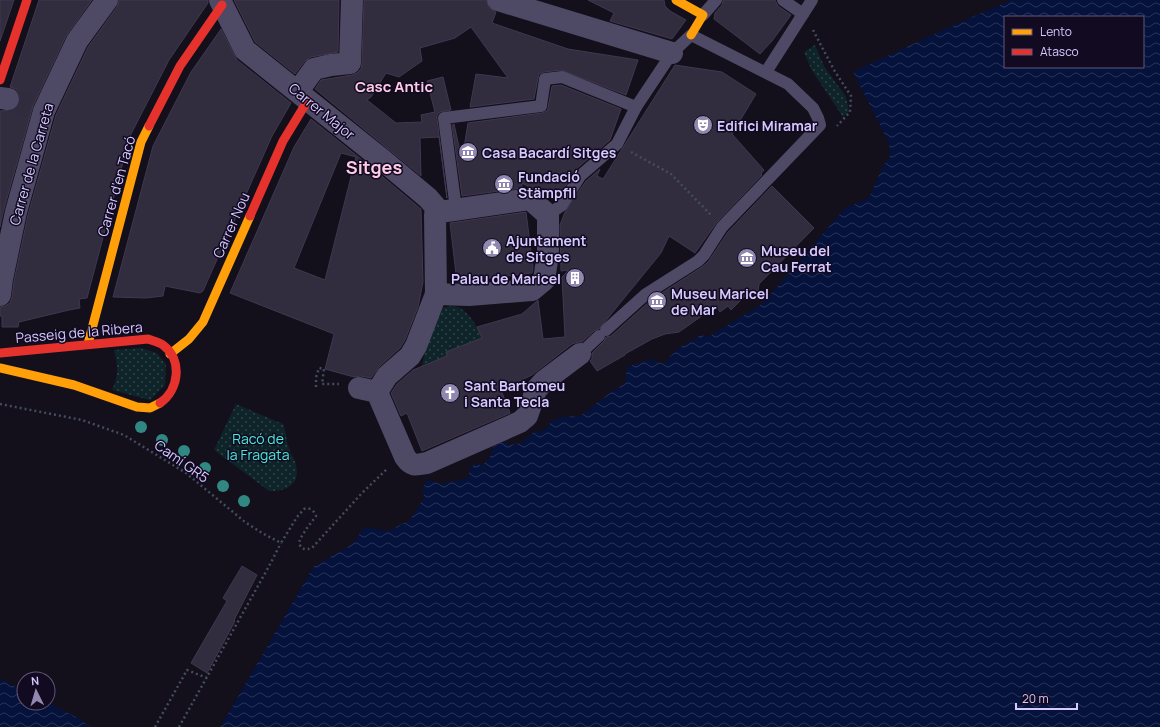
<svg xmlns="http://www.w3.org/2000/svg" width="1160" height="727" font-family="Manrope,sans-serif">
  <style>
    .grass { fill: url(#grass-dots) }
    .water { fill: url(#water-waves); fill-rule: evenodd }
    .pier { fill: #130f1b }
    .building { fill: #312c3e; stroke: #403850; fill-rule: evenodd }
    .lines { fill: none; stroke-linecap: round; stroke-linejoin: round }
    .street-tunnel { stroke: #302b3d; stroke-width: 22; stroke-dasharray: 22 11; stroke-linecap: butt }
    .path { stroke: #424d5e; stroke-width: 2.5; stroke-dasharray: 2 3; stroke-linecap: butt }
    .lane { stroke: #4e4965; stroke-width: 12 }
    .street { stroke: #4e4965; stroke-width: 22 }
    .slow { stroke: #ff9f0a; stroke-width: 9 }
    .jam { stroke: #e5322d; stroke-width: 9 }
    .tree { fill: #318883 }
    .labels { text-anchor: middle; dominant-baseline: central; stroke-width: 3; stroke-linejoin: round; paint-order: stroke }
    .street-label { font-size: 14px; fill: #d6c9ff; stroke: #110a20 }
    .poi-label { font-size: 14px; font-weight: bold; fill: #d6c9ff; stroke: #110a20; text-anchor: start }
    .park-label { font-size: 14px; fill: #49ebd8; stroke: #110a20 }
    .neighbourhood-label { font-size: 15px; font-weight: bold; fill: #ffcbe5; stroke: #110a20 }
    .district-label { font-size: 18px; font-weight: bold; fill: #ffcbe5; stroke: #110a20 }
  </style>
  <defs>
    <pattern id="grass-dots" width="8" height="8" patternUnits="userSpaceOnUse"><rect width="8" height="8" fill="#0e2428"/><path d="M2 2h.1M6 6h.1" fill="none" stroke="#304248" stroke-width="1.8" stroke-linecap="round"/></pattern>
    <pattern id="water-waves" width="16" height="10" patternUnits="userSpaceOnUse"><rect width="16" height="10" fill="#05123c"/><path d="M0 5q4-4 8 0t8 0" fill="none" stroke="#293359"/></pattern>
  </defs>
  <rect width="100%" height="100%" fill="#130f1b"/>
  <!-- grass -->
  <g class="grass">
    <polygon points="815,45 824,66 846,97 849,111 843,117 811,69 804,52"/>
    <path d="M453,306C467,307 477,326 482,338L446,352L447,356L422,366L432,316L439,308Z"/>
    <path d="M141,348L157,353L166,364L165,385L150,400L112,390C119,375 118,366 114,350Z"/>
    <path d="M236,404L283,424C286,430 286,440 289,448C290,454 295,458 296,465C301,484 286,492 269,491L214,450Z"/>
  </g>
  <!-- water -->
  <g class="water">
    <path d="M1011,0H1160V727H220L313,567L351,545L365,527L388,531L410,520L424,498L423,488L428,479L440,484L469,478V470L475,463L482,466L490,457L493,447L505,440L508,445L521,443L535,431H543L553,420L562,417L580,416L615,389L625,384L627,367L651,359L664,364L677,349L701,335L708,337L763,303L845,208L869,198L881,170L890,156L889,143L853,72L943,30ZM1005,17H1143V67H1005Z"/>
    <polygon points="0,679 24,691 24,703 48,703 80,719 90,727 0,727"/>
  </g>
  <!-- pier -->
  <polygon class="pier" points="311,566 313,567 220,727 218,727"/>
  <!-- building -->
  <g class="building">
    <polygon points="0,0 14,0 0,41"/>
    <polygon points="39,0 92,0 66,36 33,106 4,209 0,227 0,111 13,110 18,106 20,101 19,94 16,89 10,87"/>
    <polygon points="119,0 208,0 208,3 169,60 130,136 87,298 79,299 80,308 69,310 19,322 18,327 2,327 2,316 0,316 0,307 5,306 10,303 12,297 14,281 28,215 56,115 88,47 117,7"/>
    <polygon points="234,0 339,0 338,52 311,57 304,62 295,74 255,42"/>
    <polygon points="364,0 486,0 489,8 496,12 492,23 568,49 638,60 626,95 561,70 544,72 539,74 538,78 534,99 470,107 476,74 508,78 471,27 455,38 420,48 422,61 399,77 386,73 371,97 367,100 396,123 422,122 421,115 435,112 427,81 443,77 451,110 440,112 437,115 437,119 447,198 439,137 420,138 421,176 315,89 321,80 352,75 357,73 361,69 362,63"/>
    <polygon points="588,0 664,0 665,6 670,11 686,20 672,39 610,21 614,13"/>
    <polygon points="723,0 775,0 778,6 791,15 772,41 760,54 714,19 715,13 722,5"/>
    <polygon points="221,29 237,60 291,103 272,136 203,291 200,293 165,286 163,296 146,298 113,297 153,146 191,72"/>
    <polygon points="675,65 722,72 756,94 732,134 764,170 761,174 762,175 717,222 695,253 669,236 661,253 599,329 594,331 582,342 578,342 572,344 532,375 501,390 510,413 422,451 407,413 401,416 391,393 397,384 413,370 447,356 446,352 482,338 477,327 522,314 538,300 543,339 565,337 562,277 569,270 561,271 560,225 565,212 586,181 600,169 597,176 603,179"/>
    <polygon points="561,85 621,109 610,140 575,170 557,200 541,192 534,187 529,187 522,183 522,188 462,196 452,125 454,124 462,160 468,123 542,113 547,111 548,108 552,86"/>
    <path d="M311,119L371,167L421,209L423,282L418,307L405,340L400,348L379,367L371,378L361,376L354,377L325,369L334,334L230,293L294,147ZM341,153L356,157L325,280L294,268Z"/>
    <polygon points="772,186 814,228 759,284 758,291 750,291 731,310 728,306 720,312 716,306 679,332 665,334 652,339 625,354 625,355 597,371 590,361 592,359 592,353 604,341 606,337 611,336 651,300 702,267 708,262 728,232"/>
    <polygon points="526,212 533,267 532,273 457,282 450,223"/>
    <polygon points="242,566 257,575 234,620 235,621 207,673 191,663 227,601 223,598"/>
  </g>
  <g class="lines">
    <!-- street-tunnel -->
    <polyline class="street-tunnel" points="8,99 39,109"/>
    <!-- path -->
    <g class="path">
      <polyline points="813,30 834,70 851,96 850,112 837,126"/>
      <polyline points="631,152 671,174 711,215"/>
      <polyline points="316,387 316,377 319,368 324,369 322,384 339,384"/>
      <path d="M0,404L82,420L124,435L186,473L245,522L262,533L281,543L297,517L304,509C309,507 314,510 316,516L307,528L300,539L299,544C303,550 305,550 312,548L362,493L388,468"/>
      <polyline points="155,727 187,670 207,678"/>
      <polyline points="179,727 268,568 281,543"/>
    </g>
    <!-- lane -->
    <g class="lane">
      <polyline points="783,0 803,14"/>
      <polyline points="703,15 716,0"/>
      <polyline points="766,72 812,0"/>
      <polyline points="456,209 444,118 541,106 545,79 562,77 636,107"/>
      <polyline points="548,215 562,205 580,176 617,144 636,107 672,53 691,35 788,84 813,108 818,118 820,125 722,227 704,255 698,261 646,294 606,330"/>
      <polyline points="580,354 599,336"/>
    </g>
    <!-- street -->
    <g class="street">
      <polyline points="220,0 245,50 379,157 428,198 440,212"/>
      <polyline points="498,0 672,53"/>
      <polyline points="298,91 314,69 331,65 350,63 352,0"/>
      <polyline points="0,98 8,99"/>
      <polyline points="0,295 2,279 16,212 44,111 77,41 107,0"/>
      <path d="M359,388L377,392L405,457C412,467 416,465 427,463L520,422L527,416L536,390L544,381L580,354"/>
      <polyline points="377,392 387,376 410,356 416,346 436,294 435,215 440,212 530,199 548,215 548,254 544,280 532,290 469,295 436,294"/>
    </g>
    <!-- slow -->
    <g class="slow">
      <polyline points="676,0 703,15 691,35"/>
      <polyline points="88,344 141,142 149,126"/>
      <polyline points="170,354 189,339 203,322 250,216"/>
      <polyline points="0,368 74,385 137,407 150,408 160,403"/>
    </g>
    <!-- jam -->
    <g class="jam">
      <polyline points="0,80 27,0"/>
      <polyline points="149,126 180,66 222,5"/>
      <polyline points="250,216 283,141 308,100"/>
      <path d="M0,353L148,339C153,341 159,342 163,345C183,360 179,390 160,403"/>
    </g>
  </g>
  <!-- trees -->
  <g class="tree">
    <circle cx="141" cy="427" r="6"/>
    <circle cx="162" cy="440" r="6"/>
    <circle cx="184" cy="451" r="6"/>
    <circle cx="205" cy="468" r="6"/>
    <circle cx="223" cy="486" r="6"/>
    <circle cx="244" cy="501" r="6"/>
  </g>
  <!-- icons -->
  <defs>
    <g id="theatre-disc" transform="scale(1)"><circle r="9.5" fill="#9288af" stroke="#110a20"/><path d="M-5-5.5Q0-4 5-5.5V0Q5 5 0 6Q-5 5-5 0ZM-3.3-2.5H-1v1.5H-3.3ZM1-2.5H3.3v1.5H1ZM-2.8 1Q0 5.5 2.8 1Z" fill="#fff"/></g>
    <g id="museum-disc" transform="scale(1)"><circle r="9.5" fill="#9288af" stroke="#110a20"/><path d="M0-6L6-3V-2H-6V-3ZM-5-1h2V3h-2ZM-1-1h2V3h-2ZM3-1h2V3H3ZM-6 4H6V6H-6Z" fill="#fff"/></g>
    <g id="civic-disc" transform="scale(1)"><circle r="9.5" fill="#9288af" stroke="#110a20"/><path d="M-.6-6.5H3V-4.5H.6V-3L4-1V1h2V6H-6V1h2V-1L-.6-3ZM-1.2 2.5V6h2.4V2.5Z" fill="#fff"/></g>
    <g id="building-disc" transform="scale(1)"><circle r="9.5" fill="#9288af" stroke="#110a20"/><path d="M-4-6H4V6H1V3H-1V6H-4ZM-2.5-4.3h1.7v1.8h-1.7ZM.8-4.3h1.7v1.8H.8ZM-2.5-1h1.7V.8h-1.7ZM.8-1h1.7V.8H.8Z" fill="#fff"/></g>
    <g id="church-disc" transform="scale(1)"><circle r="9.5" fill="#9288af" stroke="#110a20"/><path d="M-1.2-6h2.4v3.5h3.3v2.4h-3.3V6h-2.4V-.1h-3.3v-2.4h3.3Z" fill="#fff"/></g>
  </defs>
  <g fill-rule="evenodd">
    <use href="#theatre-disc" x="703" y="125"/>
    <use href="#museum-disc" x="468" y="152"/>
    <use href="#museum-disc" x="504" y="184"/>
    <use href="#civic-disc" x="492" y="248"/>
    <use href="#museum-disc" x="747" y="258"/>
    <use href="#building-disc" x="575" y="278"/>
    <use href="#museum-disc" x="657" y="301"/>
    <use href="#church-disc" x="450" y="393"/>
  </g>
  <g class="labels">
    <!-- street labels -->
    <g class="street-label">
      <text transform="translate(322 111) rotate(39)">Carrer Major</text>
      <text transform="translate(31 164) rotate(-74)">Carrer de la Carreta</text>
      <text transform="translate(116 186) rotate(-74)">Carrer d'en Tacó</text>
      <text transform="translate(231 225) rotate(-66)">Carrer Nou</text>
      <text transform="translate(79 332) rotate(-5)">Passeig de la Ribera</text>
      <text transform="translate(182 461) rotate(35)">Camí GR5</text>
    </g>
    <!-- poi labels -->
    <g class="poi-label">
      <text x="717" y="125">Edifici Miramar</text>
      <text x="482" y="152">Casa Bacardí Sitges</text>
      <text x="518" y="176">Fundació<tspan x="518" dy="16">Stämpfli</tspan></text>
      <text x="506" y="240">Ajuntament<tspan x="506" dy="16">de Sitges</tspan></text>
      <text x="761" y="250">Museu del<tspan x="761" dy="16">Cau Ferrat</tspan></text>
      <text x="561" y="278" text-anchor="end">Palau de Maricel</text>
      <text x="671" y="293">Museu Maricel<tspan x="671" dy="16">de Mar</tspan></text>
      <text x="464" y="385">Sant Bartomeu<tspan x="464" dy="16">i Santa Tecla</tspan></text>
    </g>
    <!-- park labels -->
    <g class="park-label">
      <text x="258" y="438">Racó de<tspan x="258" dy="16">la Fragata</tspan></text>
    </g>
    <!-- neighbourhood labels -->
    <g class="neighbourhood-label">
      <text x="394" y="86">Casc Antic</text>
    </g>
    <!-- district labels -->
    <g class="district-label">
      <text x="374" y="167">Sitges</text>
    </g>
  </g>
  <!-- legend -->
  <rect x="1004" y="16" width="140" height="52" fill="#110a20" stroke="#605679"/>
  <rect x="1012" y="29" width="20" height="6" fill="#ff9f0a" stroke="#605679"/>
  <text x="1040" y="36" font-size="12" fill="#d6c9ff">Lento</text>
  <rect x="1012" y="49" width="20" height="6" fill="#e5322d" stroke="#605679"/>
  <text x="1040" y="56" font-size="12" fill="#d6c9ff">Atasco</text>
  <!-- north arrow -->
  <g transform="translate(36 691) rotate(355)"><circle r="19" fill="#110a20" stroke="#605679"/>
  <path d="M0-3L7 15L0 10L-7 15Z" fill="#9288af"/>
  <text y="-6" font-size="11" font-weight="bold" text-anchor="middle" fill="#d6c9ff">N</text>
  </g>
  <!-- scale -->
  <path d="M1016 703v6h61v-6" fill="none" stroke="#d6c9ff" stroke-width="2"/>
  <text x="1022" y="703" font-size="12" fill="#d6c9ff" stroke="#110a20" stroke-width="3" paint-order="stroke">20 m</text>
</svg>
